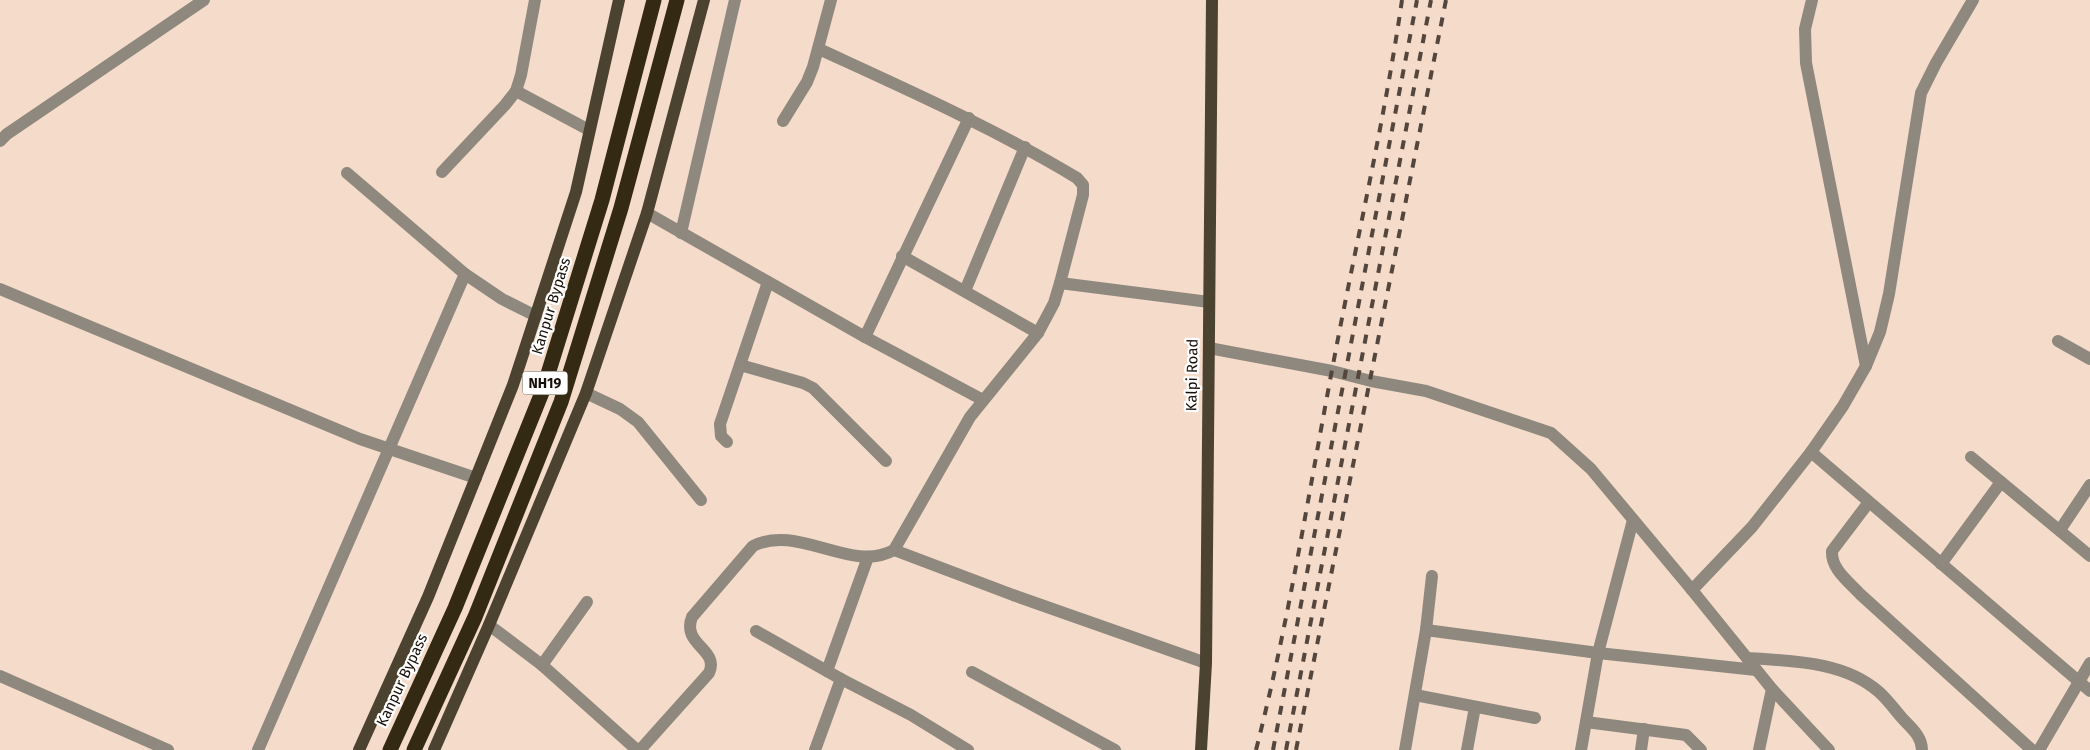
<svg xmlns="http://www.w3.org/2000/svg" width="2090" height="750" font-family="'Fira Sans',sans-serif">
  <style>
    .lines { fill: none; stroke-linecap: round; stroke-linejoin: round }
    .minor { stroke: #8e887e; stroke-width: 12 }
    .major { stroke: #4b422f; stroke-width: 12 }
    .highway { stroke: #342a14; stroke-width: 15 }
    .rail { stroke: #54463d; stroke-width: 4; stroke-dasharray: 9 9; stroke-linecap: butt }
    .labels { text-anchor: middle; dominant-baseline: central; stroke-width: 4.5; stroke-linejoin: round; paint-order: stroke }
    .shield { fill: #fff; stroke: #5d5753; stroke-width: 1 }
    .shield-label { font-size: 14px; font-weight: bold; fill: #180f09 }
    .street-label { font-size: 15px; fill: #180f09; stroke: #fff }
  </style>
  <rect width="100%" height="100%" fill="#f5dbc9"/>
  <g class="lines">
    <!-- minor -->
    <g class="minor">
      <polyline points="1812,0 1805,29 1806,63 1866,366"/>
      <polyline points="516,91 589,130"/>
      <polyline points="783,121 807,82 813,67 831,0"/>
      <polyline points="0,141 7,134 204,0"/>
      <polyline points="442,172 505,105 516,91 521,75 535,0"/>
      <polyline points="347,173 465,274 502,299 536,316"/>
      <polyline points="647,213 865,337 983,400"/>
      <polyline points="681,233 735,0"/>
      <polyline points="902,256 1038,333"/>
      <polyline points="1060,283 1209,302"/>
      <polyline points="0,289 360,439 476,478"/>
      <polyline points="965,291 1025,147"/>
      <polyline points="865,337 969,118"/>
      <polyline points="2058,341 2090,359"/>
      <polyline points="1209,348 1332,371 1371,381 1426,391 1551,433 1591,469 1692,590 1772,689 1829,750"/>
      <polyline points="740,365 803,383 813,388 886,461"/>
      <polyline points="586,393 620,409 638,422 701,500"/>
      <polyline points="727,442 721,436 720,424 768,282"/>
      <polyline points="1811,452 2090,691"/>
      <polyline points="1971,457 2090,556"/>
      <path d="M1869,502L1832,551C1831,569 1848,581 1860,594L2032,750"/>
      <polyline points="2060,530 2090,485"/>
      <polyline points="894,550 1013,595 1206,663"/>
      <polyline points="1941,564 2001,482"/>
      <polyline points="1692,590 1752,527 1811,452 1843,406 1866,366 1880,332 1889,294 1921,93 1936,63 1973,0"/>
      <polyline points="489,625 542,665 637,750"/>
      <polyline points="1426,630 1432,576"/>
      <polyline points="756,631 841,679 911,715 968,750"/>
      <path d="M1747,658C1791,661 1844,661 1879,692C1888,700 1895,710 1902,718C1911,728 1922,736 1922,750"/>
      <polyline points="542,665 587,602"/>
      <polyline points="827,671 868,557"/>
      <polyline points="972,672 1115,750"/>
      <polyline points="0,676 168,750"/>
      <polyline points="1415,695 1535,718"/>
      <polyline points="1586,722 1686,735 1701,750"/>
      <polyline points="258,750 465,274"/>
      <path d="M640,750L709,673C720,649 681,645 692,617L753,546C798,523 851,574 894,550L970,417L1038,333L1054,303L1060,283L1083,195V185L1077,178C994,128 906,89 819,49"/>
      <polyline points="815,750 841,679"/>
      <polyline points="1405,750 1426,630 1598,653 1756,670"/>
      <polyline points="1467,750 1475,707"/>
      <polyline points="1581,750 1598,653 1633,520"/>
      <polyline points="1641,750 1644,729"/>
      <polyline points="1759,750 1772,689"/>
      <polyline points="2039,750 2090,663"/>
    </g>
    <!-- major -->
    <g class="major">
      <polyline points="359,750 428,597 513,385 576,192 619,0"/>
      <polyline points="434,750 489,625 586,393 647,213 704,0"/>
      <polyline points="1201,750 1206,663 1212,0"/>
    </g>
    <!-- highway -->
    <g class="highway">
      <polyline points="390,750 455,608 543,390 602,200 654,0"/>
      <polyline points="414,750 475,617 561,402 621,208 677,0"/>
    </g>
    <!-- rail -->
    <g class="rail">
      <path d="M1256,750C1288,625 1308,497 1332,370C1355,247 1384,124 1402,0"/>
      <polyline points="1273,750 1417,0"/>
      <polyline points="1286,750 1431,0"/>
      <polyline points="1296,750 1446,0"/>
    </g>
  </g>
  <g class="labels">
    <!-- shield labels -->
    <rect class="shield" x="522.5" y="371.5" width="45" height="23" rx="4"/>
    <g class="shield-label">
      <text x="545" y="383">NH19</text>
    </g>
    <!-- street labels -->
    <g class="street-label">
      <text transform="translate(551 306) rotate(-73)">Kanpur Bypass</text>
      <text transform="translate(1192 375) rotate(-89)">Kalpi Road</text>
      <text transform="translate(402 680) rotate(-65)">Kanpur Bypass</text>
    </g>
  </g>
</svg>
